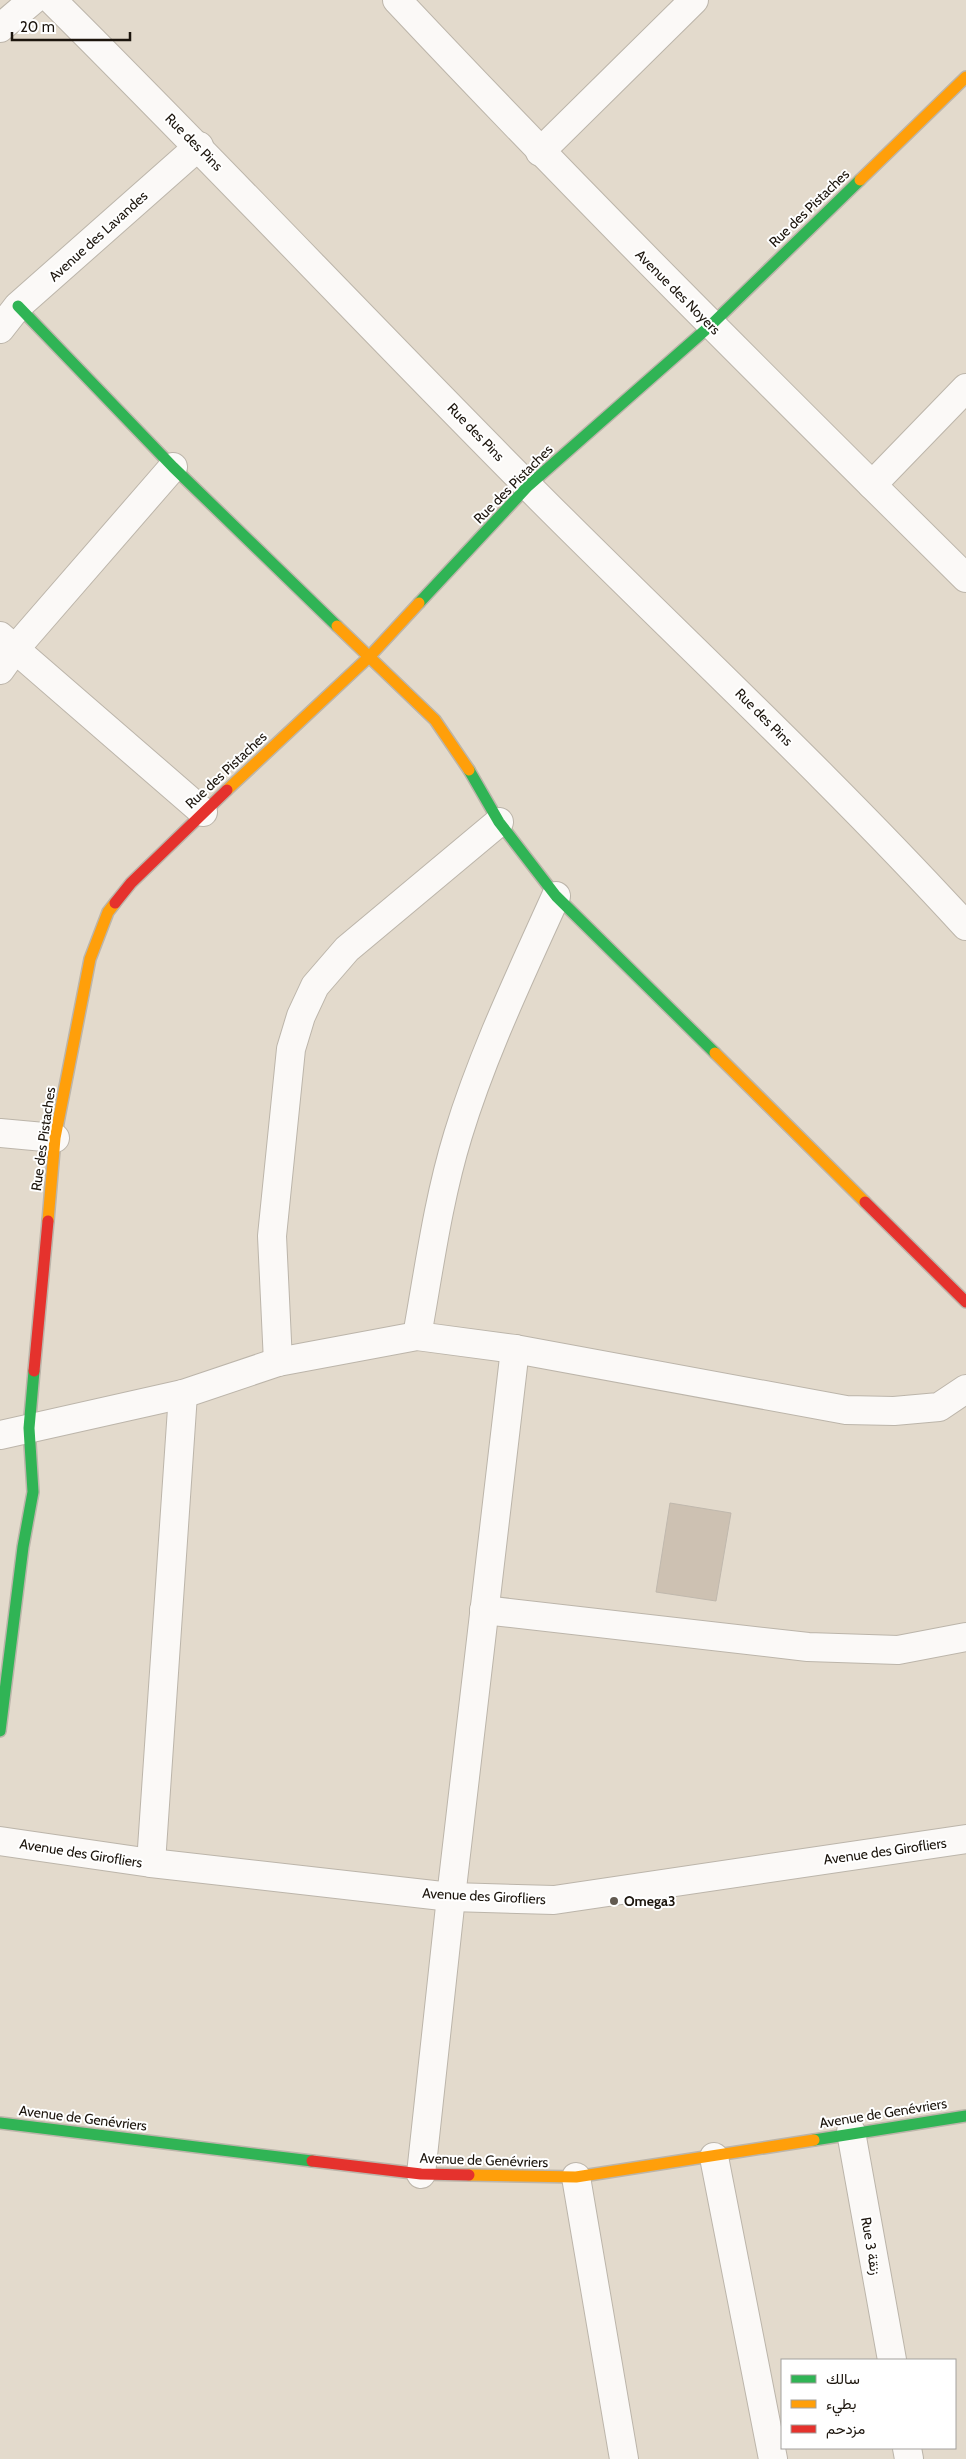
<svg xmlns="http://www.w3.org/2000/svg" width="966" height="2459" font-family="Cabin,Vazirmatn,sans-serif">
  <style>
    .building { fill: #cdc1b2; stroke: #c0b8ad }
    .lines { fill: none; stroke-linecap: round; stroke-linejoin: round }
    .street-casing { stroke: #bcb5aa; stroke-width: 30 }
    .fast-casing { stroke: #bcb5aa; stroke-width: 14 }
    .slow-casing { stroke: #bcb5aa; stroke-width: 14 }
    .jam-casing { stroke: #bcb5aa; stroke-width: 14 }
    .street { stroke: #fbf9f7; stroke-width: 28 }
    .fast { stroke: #30b455; stroke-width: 11 }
    .slow { stroke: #ff9f0a; stroke-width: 11 }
    .jam { stroke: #e5322d; stroke-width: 11 }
    .poi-dot { fill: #625a50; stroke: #fff; stroke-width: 2 }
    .labels { text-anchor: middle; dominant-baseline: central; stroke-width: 4; stroke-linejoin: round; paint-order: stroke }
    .street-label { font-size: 14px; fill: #1c150d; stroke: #fff }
    .poi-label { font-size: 14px; font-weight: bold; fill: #1c150d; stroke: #fff; text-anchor: start }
  </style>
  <rect width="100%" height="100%" fill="#e3dacc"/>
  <!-- building -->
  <polygon class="building" points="670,1503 731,1513 716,1601 656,1592"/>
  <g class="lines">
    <!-- street casing -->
    <g class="street-casing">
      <g id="street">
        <path d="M52,0C213,160 368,325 528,486C674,633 826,773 966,926"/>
        <path d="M397,0C582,197 774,388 966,578"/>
        <polyline points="0,28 33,0"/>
        <polyline points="540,152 694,0"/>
        <polyline points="0,329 18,306 199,146"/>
        <polyline points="872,485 966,388"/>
        <polyline points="0,636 203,812"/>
        <polyline points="0,670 15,649 173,467"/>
        <polyline points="0,1133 55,1138"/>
        <path d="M417,1336C429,1269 438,1200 458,1135C483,1053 521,974 556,896"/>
        <polyline points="278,1362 272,1236 291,1049 301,1016 315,986 347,949 499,822"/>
        <polyline points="0,1435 183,1394 278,1362 417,1336 515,1349 846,1410 894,1411 939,1407 966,1389"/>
        <polyline points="484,1610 808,1647 898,1650 966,1637"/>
        <polyline points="0,1841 151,1863 451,1897 554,1900 966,1839"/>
        <polyline points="151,1863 183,1394"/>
        <polyline points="851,2132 892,2360"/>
        <polyline points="714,2157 773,2459"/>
        <polyline points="421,2174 451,1897 515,1349"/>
        <polyline points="576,2177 624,2459"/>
        <polyline points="907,2448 909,2459"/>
      </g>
    </g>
    <!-- fast casing -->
    <g class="fast-casing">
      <g id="fast">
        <polyline points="18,306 173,467 337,626"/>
        <polyline points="419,603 528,486 711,325 860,180"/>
        <polyline points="469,770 499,822 556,896 715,1053"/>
        <polyline points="0,1731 23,1547 33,1492 29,1428 34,1371"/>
        <polyline points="0,2123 312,2161"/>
        <polyline points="814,2140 966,2116"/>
      </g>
    </g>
    <!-- slow casing -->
    <g class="slow-casing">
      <g id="slow">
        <polyline points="860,180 966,77"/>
        <polyline points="337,626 435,720 469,770"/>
        <polyline points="227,790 370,656 419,603"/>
        <polyline points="715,1053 865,1202"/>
        <polyline points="48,1221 55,1138 90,959 108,912 115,903"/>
        <polyline points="469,2175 576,2177 814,2140"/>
      </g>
    </g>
    <!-- jam casing -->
    <g class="jam-casing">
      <g id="jam">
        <polyline points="115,903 131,883 227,790"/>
        <polyline points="865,1202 966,1302"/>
        <polyline points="34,1371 48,1221"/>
        <polyline points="312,2161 421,2174 469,2175"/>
      </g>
    </g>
    <!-- street -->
    <use href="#street" class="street"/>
    <!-- fast -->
    <use href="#fast" class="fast"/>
    <!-- slow -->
    <use href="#slow" class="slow"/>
    <!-- jam -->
    <use href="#jam" class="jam"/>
  </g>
  <!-- markers -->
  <circle class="poi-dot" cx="614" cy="1901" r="5"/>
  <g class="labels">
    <!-- street labels -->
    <g class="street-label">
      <text transform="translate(194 142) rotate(45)">Rue des Pins</text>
      <text transform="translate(809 208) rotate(-44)">Rue des Pistaches</text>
      <text transform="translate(98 236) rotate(-42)">Avenue des Lavandes</text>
      <text transform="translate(678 292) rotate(45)">Avenue des Noyers</text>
      <text transform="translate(476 432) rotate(46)">Rue des Pins</text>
      <text transform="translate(513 484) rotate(-45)">Rue des Pistaches</text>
      <text transform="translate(764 717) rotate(45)">Rue des Pins</text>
      <text transform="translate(226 770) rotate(-43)">Rue des Pistaches</text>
      <text transform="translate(43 1139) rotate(-82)">Rue des Pistaches</text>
      <text transform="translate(885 1851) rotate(-8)">Avenue des Girofliers</text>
      <text transform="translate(81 1853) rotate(9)">Avenue des Girofliers</text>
      <text transform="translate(484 1896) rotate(3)">Avenue des Girofliers</text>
      <text transform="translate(883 2113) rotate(-9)">Avenue de Genévriers</text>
      <text transform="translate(83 2118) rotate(7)">Avenue de Genévriers</text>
      <text transform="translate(484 2160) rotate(2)">Avenue de Genévriers</text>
      <text transform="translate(871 2246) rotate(80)">Rue 3 زنقة</text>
    </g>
    <!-- poi labels -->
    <g class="poi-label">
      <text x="624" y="1901">Omega3</text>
    </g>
  </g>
  <!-- legend -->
  <rect x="781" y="2359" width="175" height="90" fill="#ffffff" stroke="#a4a19e"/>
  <rect x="791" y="2375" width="25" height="8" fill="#30b455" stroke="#a4a19e"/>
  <text x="826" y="2384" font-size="15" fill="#1c150d">سالك</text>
  <rect x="791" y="2400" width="25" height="8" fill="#ff9f0a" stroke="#a4a19e"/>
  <text x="826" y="2409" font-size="15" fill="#1c150d">بطيء</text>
  <rect x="791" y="2425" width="25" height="8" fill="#e5322d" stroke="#a4a19e"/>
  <text x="826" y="2434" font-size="15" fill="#1c150d">مزدحم</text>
  <!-- scale -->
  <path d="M12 32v8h118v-8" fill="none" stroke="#1c150d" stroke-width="2.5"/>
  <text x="20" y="32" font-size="15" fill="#1c150d" stroke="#ffffff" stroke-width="4" paint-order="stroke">20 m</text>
</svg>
